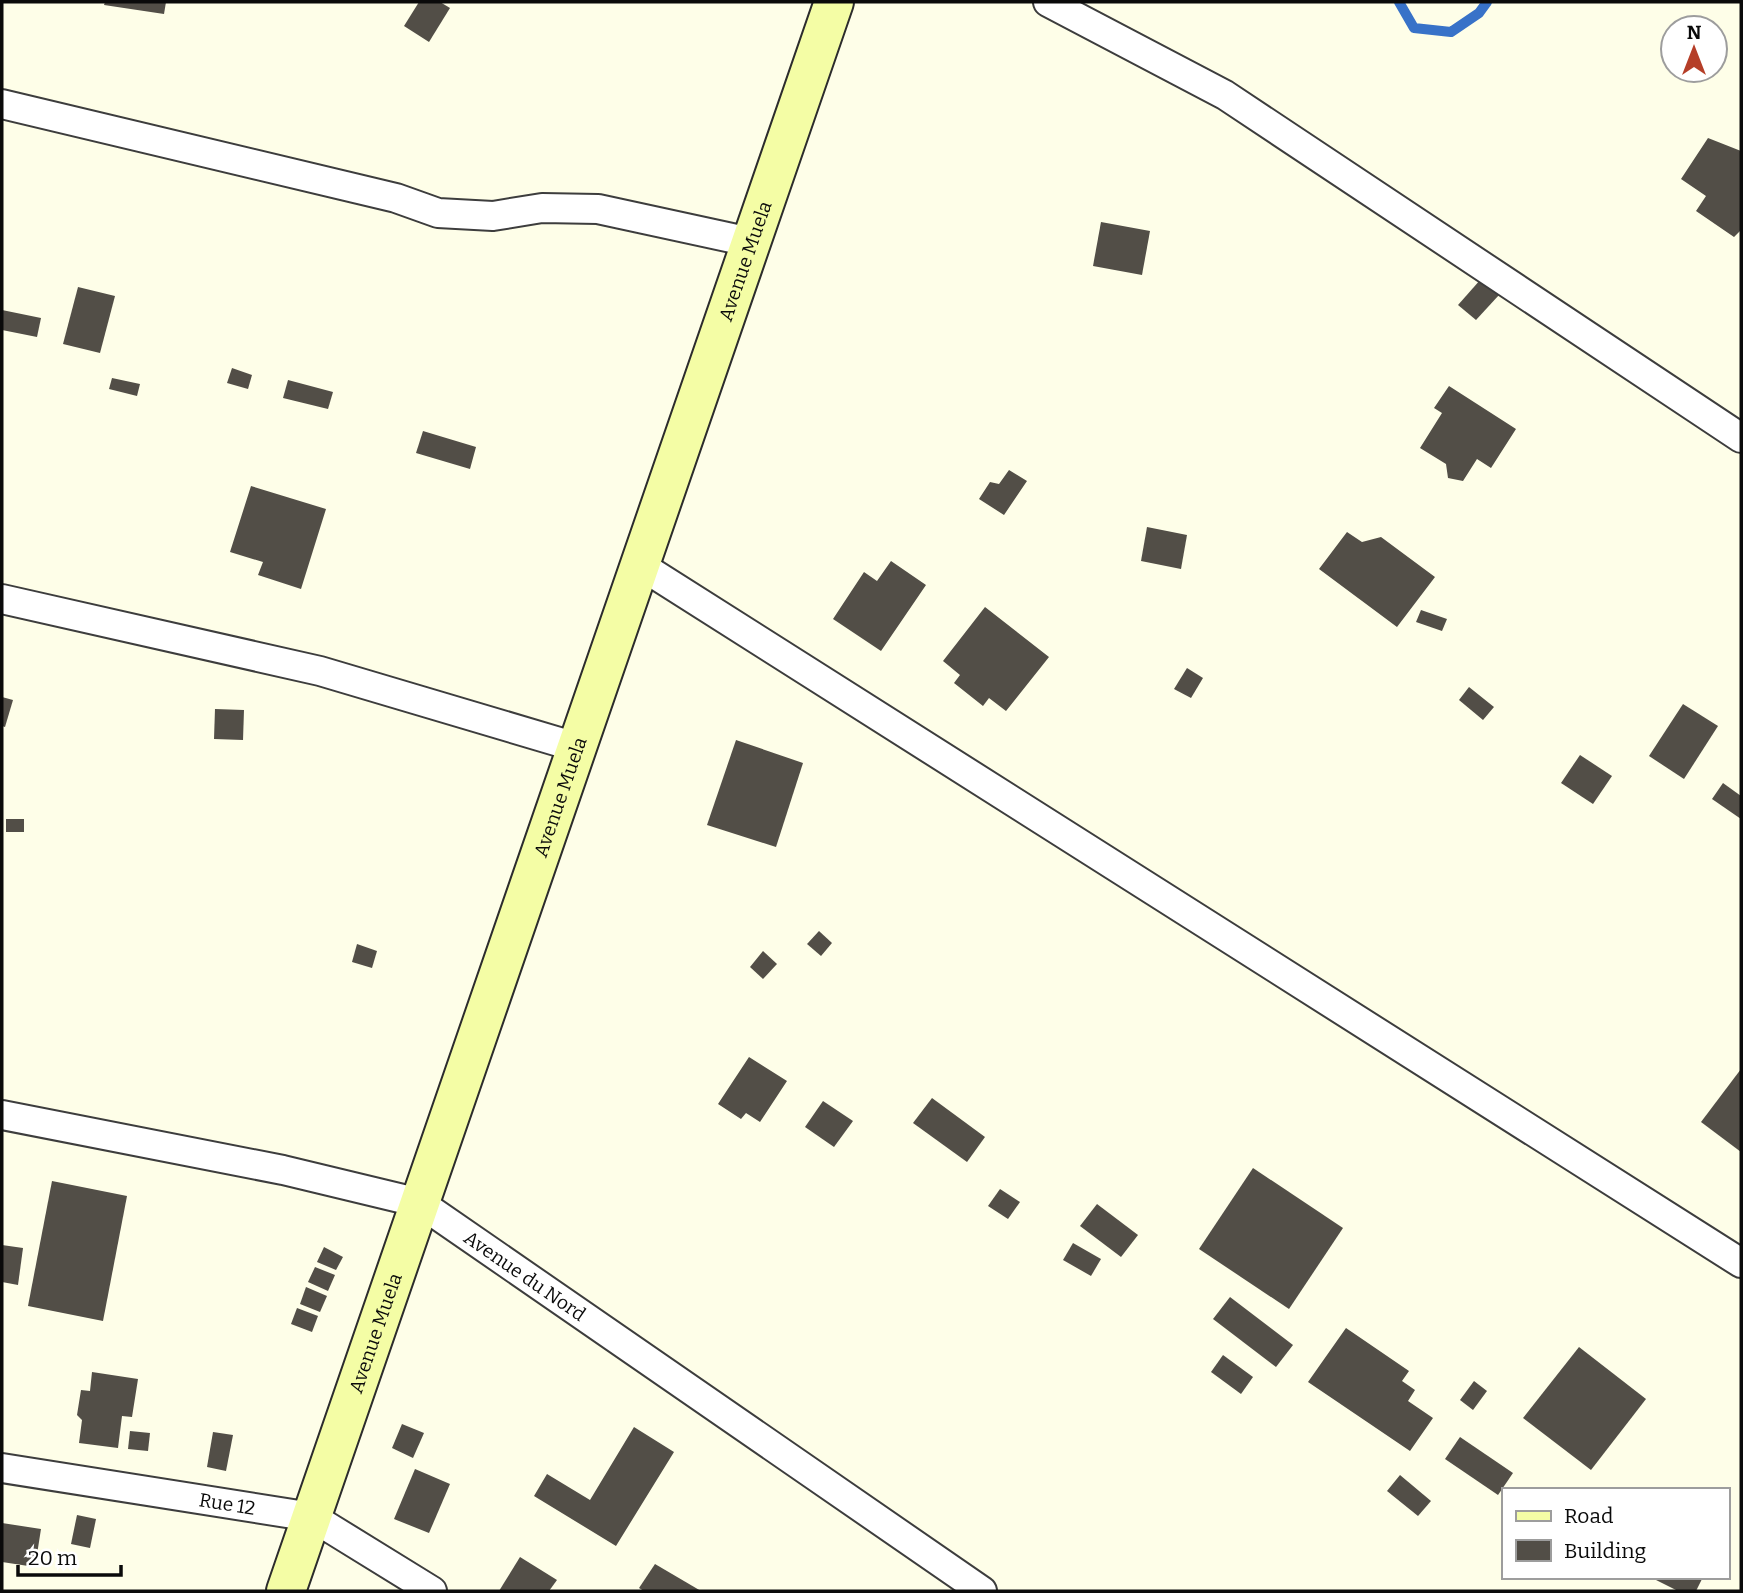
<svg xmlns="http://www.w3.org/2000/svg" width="1743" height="1593" font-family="Bitter,serif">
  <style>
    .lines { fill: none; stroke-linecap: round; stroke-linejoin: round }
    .stream { stroke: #3872c8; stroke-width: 10 }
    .building { fill: #524e47 }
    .street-casing { stroke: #3d3d3d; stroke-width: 32 }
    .secondary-casing { stroke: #2c2c2c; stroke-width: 42 }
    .street { stroke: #fff; stroke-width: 28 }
    .secondary { stroke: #f4fda5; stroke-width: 38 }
    .labels { text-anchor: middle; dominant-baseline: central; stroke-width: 7; stroke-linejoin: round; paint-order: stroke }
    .street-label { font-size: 19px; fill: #0a0a0a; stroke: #fff }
  </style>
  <rect width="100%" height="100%" fill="#fefee8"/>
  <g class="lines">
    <!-- stream -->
    <polyline class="stream" points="1399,2 1414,28 1451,32 1479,13 1487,2"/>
  </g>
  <!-- building -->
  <g class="building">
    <polygon points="105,2 166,2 164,14 104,5"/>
    <polygon points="419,2 440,2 450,8 429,42 404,26"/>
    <polygon points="1708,138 1741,151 1741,230 1734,237 1696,211 1706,196 1681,179"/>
    <polygon points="1101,222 1150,231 1142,275 1093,266"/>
    <polygon points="1481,279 1499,295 1476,320 1458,305"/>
    <polygon points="78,287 115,296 100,353 63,344"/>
    <polygon points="2,310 41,318 37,337 2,330"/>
    <polygon points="232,368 252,375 248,389 227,383"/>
    <polygon points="112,378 140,384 137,396 109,389"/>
    <polygon points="288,380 333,392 328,409 283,398"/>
    <polygon points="1449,386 1516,429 1491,468 1477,459 1463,481 1448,478 1446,464 1420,448 1442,413 1434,408"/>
    <polygon points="423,431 476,447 470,469 416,453"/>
    <polygon points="1009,470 1027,481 1004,515 979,499 990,482 999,484"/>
    <polygon points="251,486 326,509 301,589 258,575 263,562 230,552"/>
    <polygon points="1147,527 1187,535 1181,569 1141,561"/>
    <polygon points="1347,532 1362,542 1381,537 1435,577 1397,627 1319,569"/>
    <polygon points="891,561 926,585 881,651 833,619 864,572 877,581"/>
    <polygon points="985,607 1049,657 1006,711 989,698 983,706 954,683 960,675 943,661"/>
    <polygon points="1421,610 1447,619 1442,631 1416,622"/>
    <polygon points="1187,668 1203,678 1191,698 1174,689"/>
    <polygon points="1469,687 1494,707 1483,720 1459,700"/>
    <polygon points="2,697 13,700 5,727 2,726"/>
    <polygon points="1683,704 1718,726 1684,779 1649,756"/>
    <polygon points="215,709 244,710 243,740 214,739"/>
    <polygon points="736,740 803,763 776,847 707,825"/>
    <polygon points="1580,755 1612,776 1593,804 1561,783"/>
    <polygon points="1723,783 1741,796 1741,819 1712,799"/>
    <rect x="6" y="819" width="18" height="13"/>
    <polygon points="819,931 832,943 821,956 807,944"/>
    <polygon points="357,944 377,951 372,968 352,962"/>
    <polygon points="763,951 777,964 763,979 750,967"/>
    <polygon points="749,1057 787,1081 760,1122 746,1113 741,1119 718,1104"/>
    <polygon points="1741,1069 1741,1152 1701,1122"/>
    <polygon points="932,1098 985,1137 967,1162 913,1123"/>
    <polygon points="823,1101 853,1121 834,1147 805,1127"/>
    <polygon points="1253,1168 1343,1228 1289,1309 1199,1249"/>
    <polygon points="52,1181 127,1196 103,1321 28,1306"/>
    <polygon points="1000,1189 1020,1202 1008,1219 988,1206"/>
    <polygon points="1097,1204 1138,1235 1121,1257 1080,1226"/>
    <polygon points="1073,1243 1101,1259 1091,1276 1063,1260"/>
    <polygon points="2,1245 23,1248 18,1285 2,1282"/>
    <polygon points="324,1247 343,1257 336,1270 317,1262"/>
    <polygon points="315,1267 335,1275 328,1291 308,1282"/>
    <polygon points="306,1287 327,1296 320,1312 300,1304"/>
    <polygon points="1230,1297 1293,1345 1276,1367 1213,1319"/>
    <polygon points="297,1308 318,1316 312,1332 291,1324"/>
    <polygon points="1346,1328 1409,1371 1402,1381 1415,1390 1408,1401 1433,1418 1410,1451 1308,1382"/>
    <polygon points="1579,1347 1646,1399 1591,1470 1523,1418"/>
    <polygon points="1223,1355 1253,1377 1241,1394 1211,1372"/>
    <polygon points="92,1372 138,1379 132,1417 122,1416 118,1448 79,1443 82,1420 77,1415 81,1390 90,1391"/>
    <polygon points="1474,1381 1487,1391 1473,1410 1460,1400"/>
    <polygon points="402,1424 424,1433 413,1458 392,1448"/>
    <polygon points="634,1427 674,1452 616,1546 534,1496 547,1474 590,1500"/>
    <polygon points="130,1431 150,1433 148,1451 128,1449"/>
    <polygon points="213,1432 233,1435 226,1471 207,1467"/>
    <polygon points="1460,1437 1513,1473 1498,1495 1445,1459"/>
    <polygon points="415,1469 450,1484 429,1533 394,1519"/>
    <polygon points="1400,1475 1431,1501 1418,1516 1387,1491"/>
    <polygon points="77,1515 96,1519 90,1548 71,1544"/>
    <polygon points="2,1523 41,1529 35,1567 2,1562"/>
    <polygon points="520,1557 557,1580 549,1591 499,1591"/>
    <polygon points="655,1564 701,1591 644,1591 639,1588"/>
    <polygon points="1650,1577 1703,1577 1696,1591 1678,1591"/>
  </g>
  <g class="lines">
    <!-- street casing -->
    <g class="street-casing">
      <g id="street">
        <polyline points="1048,2 1225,95 1741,438"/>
        <polyline points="2,104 396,198 438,213 493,216 542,208 598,209 750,242"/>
        <polyline points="640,565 1741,1263"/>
        <polyline points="2,599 320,671 576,747"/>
        <path id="s1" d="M2,1115L283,1170L420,1203L982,1591"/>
        <path id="s2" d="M2,1468L312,1517L432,1591"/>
      </g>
    </g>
    <!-- secondary casing -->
    <g class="secondary-casing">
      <g id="secondary">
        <path id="s3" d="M286,1591L834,2"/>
      </g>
    </g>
    <!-- street -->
    <use href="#street" class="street"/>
    <!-- secondary -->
    <use href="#secondary" class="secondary"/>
  </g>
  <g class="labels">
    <!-- street labels -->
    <g class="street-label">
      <text stroke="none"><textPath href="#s3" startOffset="1407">Avenue Muela</textPath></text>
      <text stroke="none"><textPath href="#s3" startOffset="840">Avenue Muela</textPath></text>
      <text stroke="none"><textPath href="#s1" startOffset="555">Avenue du Nord</textPath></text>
      <text stroke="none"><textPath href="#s3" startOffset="273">Avenue Muela</textPath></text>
      <text stroke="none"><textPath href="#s2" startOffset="228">Rue 12</textPath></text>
    </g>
  </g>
  <!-- border -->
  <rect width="1743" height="1593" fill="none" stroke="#0a0a0a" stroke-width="7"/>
  <!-- legend -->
  <rect x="1502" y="1488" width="228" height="91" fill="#ffffff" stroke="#9d9d9d" stroke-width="2"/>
  <rect x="1516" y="1511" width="35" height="10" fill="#f4fda5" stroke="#9d9d9d" stroke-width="2"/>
  <text x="1564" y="1523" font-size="21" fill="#0a0a0a">Road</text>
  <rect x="1516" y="1540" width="35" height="21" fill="#524e47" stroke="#9d9d9d" stroke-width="2"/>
  <text x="1564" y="1558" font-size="21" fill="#0a0a0a">Building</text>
  <!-- north arrow -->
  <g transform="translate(1694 49)"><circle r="33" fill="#ffffff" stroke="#9d9d9d" stroke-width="2"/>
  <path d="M0-5L12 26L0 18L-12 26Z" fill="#b53e28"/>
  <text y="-10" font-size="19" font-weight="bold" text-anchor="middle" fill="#0a0a0a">N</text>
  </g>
  <!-- scale -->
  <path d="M18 1565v10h103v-10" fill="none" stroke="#0a0a0a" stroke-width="3.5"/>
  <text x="28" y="1565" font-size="21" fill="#0a0a0a" stroke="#ffffff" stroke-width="5" paint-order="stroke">20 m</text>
</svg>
